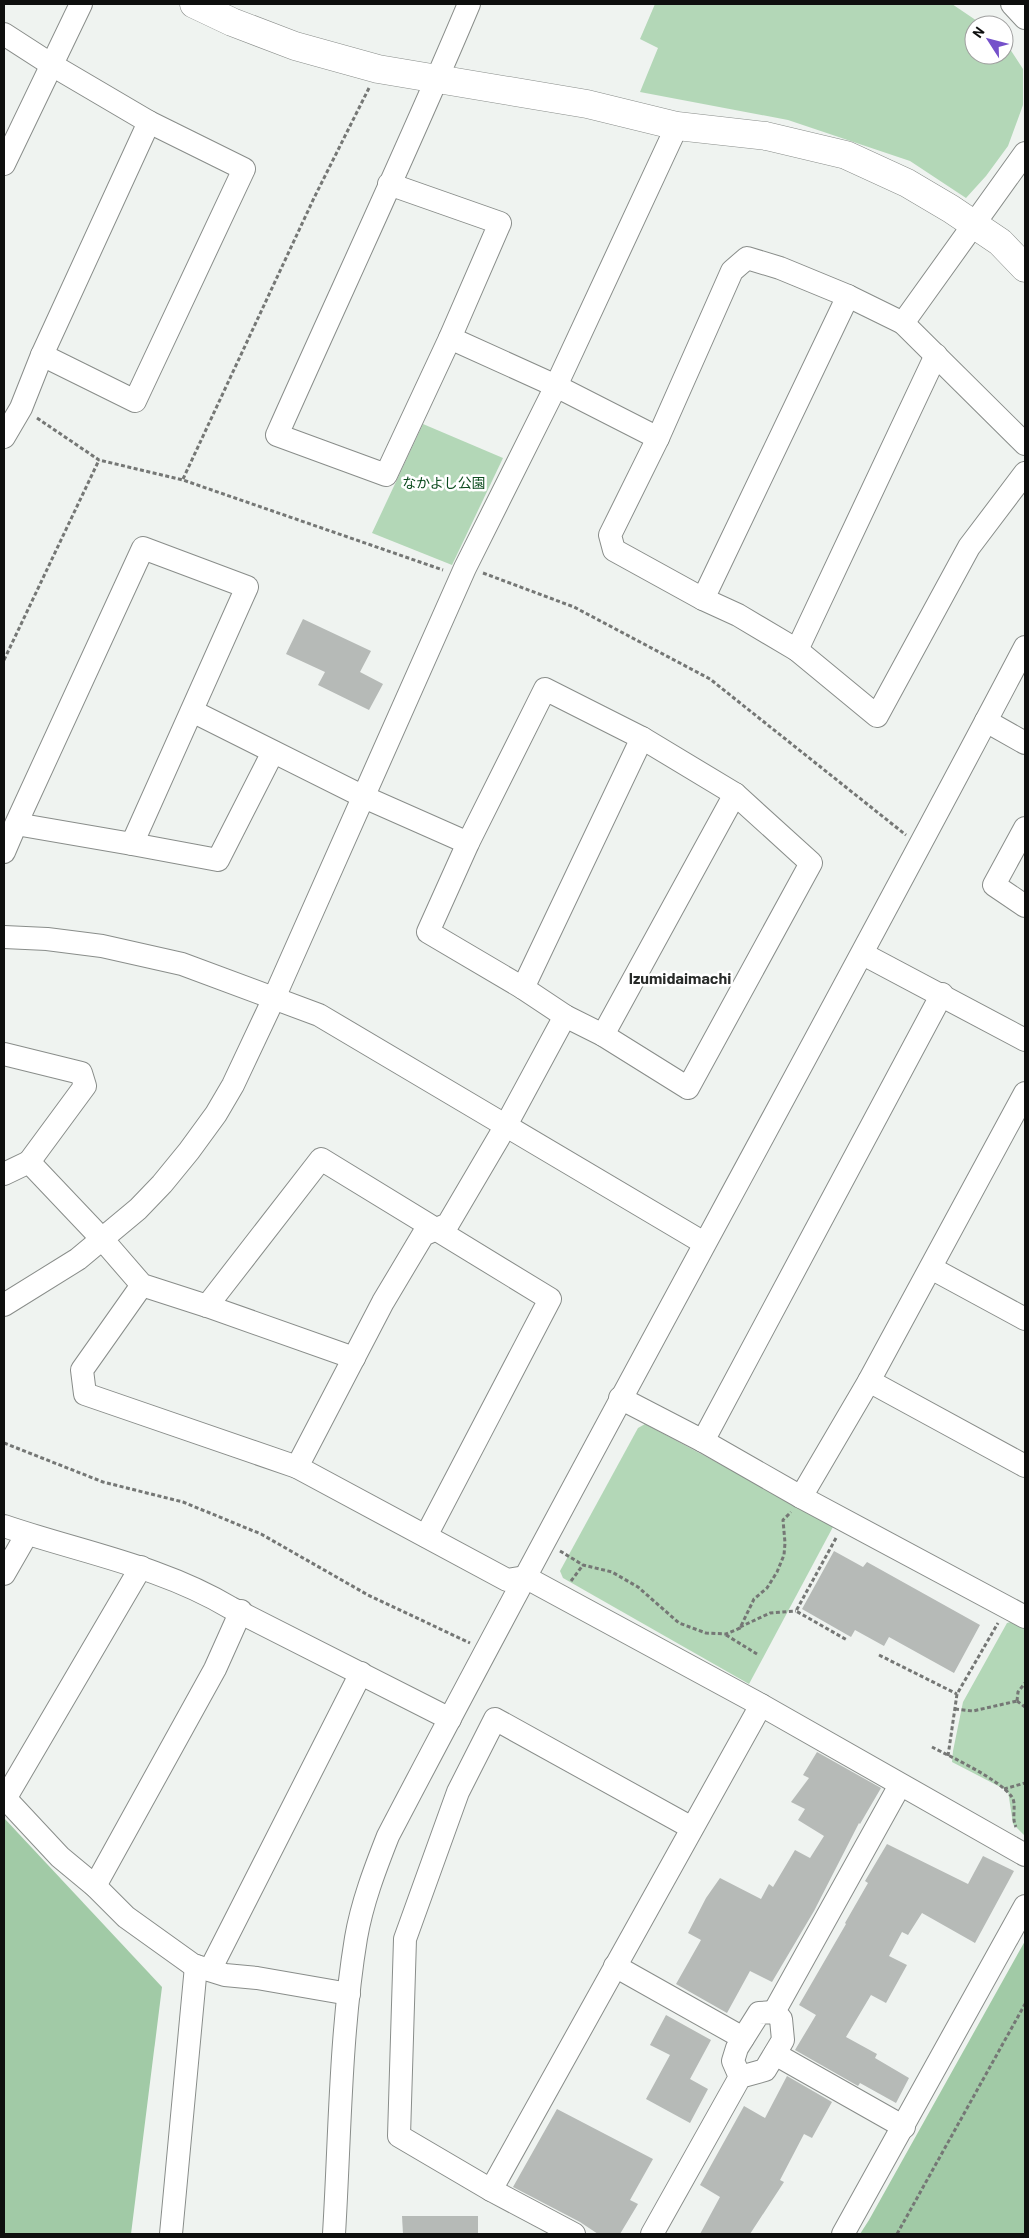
<svg xmlns="http://www.w3.org/2000/svg" width="1029" height="2238" font-family="Barlow,'Noto Sans JP',sans-serif">
  <style>
    .green { fill: #b3d7b7 }
    .forest { fill: #a1caa6 }
    .building { fill: #b6bab7 }
    .lines { fill: none; stroke-linecap: round; stroke-linejoin: round }
    .minor-casing { stroke: #898d8a; stroke-width: 24 }
    .major-casing { stroke: #898d8a; stroke-width: 29 }
    .path { stroke: #757775; stroke-width: 3; stroke-dasharray: 4 2.5; stroke-linecap: butt }
    .minor { stroke: #fff; stroke-width: 22 }
    .major { stroke: #fff; stroke-width: 28 }
    .labels { text-anchor: middle; dominant-baseline: central; stroke-width: 5; stroke-linejoin: round; paint-order: stroke }
    .park-label { font-size: 14px; fill: #0d4c1f; stroke: #fff }
    .quarter-label { font-size: 16px; font-weight: bold; fill: #272a28; stroke: #fff }
  </style>
  <rect width="100%" height="100%" fill="#eff3f0"/>
  <!-- green -->
  <g class="green">
    <polygon points="655,4 952,4 983,25 974,25 974,55 1004,55 1004,40 1023,69 1023,105 1008,146 986,176 966,198 910,161 788,120 640,92 658,48 640,39"/>
    <polygon points="423,424 503,458 452,565 372,533"/>
    <polygon points="645,1424 834,1525 749,1684 563,1578 560,1571 638,1428"/>
    <polygon points="1014,1621 1025,1628 1025,1836 1013,1824 1008,1791 952,1762 953,1751 963,1702 1007,1623"/>
  </g>
  <!-- forest -->
  <g class="forest">
    <polygon points="4,1818 162,1987 131,2234 4,2234"/>
    <polygon points="1025,1941 1025,2234 860,2234 869,2220"/>
  </g>
  <!-- building -->
  <g class="building">
    <polygon points="303,619 371,651 360,672 383,684 369,710 318,685 325,672 286,654"/>
    <polygon points="834,1551 863,1567 867,1562 980,1625 954,1673 889,1637 884,1646 855,1630 851,1637 802,1609"/>
    <polygon points="817,1752 881,1788 860,1824 859,1823 814,1911 772,1982 750,1971 727,2013 676,1984 701,1940 688,1933 706,1898 720,1878 761,1899 769,1884 773,1887 795,1850 810,1858 824,1836 798,1820 805,1809 791,1802 809,1778 803,1775"/>
    <polygon points="887,1844 968,1884 983,1856 1014,1871 975,1943 922,1913 908,1935 902,1932 889,1956 907,1965 886,2003 871,1995 846,2037 877,2054 875,2058 909,2078 896,2103 860,2083 858,2086 795,2050 816,2015 799,2005 846,1924 845,1923 868,1883 865,1881"/>
    <polygon points="666,2015 711,2040 690,2079 708,2089 690,2123 646,2099 670,2055 650,2045"/>
    <polygon points="787,2076 832,2102 812,2138 804,2134 780,2180 784,2182 750,2234 700,2234 720,2197 700,2185 744,2106 765,2118"/>
    <polygon points="557,2109 653,2159 630,2200 638,2204 620,2234 598,2234 580,2222 513,2187"/>
    <polygon points="402,2216 478,2216 478,2234 403,2234"/>
  </g>
  <g class="lines">
    <!-- minor casing -->
    <g class="minor-casing">
      <g id="minor">
        <polyline points="1012,4 1025,18"/>
        <polyline points="4,34 52,65 149,122 42,355 21,408 4,437"/>
        <polyline points="4,164 81,4"/>
        <path d="M389,184L500,223L450,338L386,475L277,435C341,291 408,149 469,4"/>
        <polyline points="903,323 1025,153"/>
        <polyline points="450,338 556,386 658,438"/>
        <polyline points="42,355 135,401 244,169 149,122"/>
        <polyline points="1025,444 903,323 848,296 780,268 747,258 732,271 658,438 610,535 614,550 703,599 738,615 797,650 877,716 969,547 1025,473"/>
        <polyline points="703,599 848,296"/>
        <polyline points="797,650 936,355"/>
        <polygon points="545,689 642,738 735,794 811,863 688,1088 603,1035 565,1016 523,988 428,932 468,843"/>
        <polyline points="192,711 364,797 468,843"/>
        <polyline points="986,721 1025,743"/>
        <polyline points="1025,828 994,885 1025,906"/>
        <polyline points="132,844 218,860 273,752"/>
        <polyline points="4,852 16,824 132,844 247,587 143,548 16,824"/>
        <polyline points="4,937 47,939 102,946 182,964 319,1015 704,1243"/>
        <polyline points="863,954 1025,1040"/>
        <polyline points="523,988 642,738"/>
        <polyline points="565,1016 505,1127 448,1224 423,1235 383,1302 297,1467 507,1580 525,1577 761,1705 1025,1855"/>
        <polyline points="603,1035 735,794"/>
        <polyline points="4,1054 81,1073 85,1086 29,1162"/>
        <polyline points="4,1174 29,1162 103,1240 142,1285 207,1306 354,1358"/>
        <polyline points="931,1268 1025,1319"/>
        <polyline points="142,1285 82,1370 85,1394 297,1467"/>
        <polyline points="4,1305 78,1259 138,1209 162,1184 189,1151 216,1114 233,1085 274,998 465,568 556,386 677,126"/>
        <polyline points="207,1306 321,1159 550,1299 426,1536"/>
        <polyline points="869,1381 1025,1466"/>
        <polyline points="620,1398 703,1441 801,1497 1025,1617"/>
        <polyline points="703,1441 942,994"/>
        <polyline points="801,1497 869,1381 1025,1093"/>
        <path d="M4,1526C80,1552 161,1566 231,1608L450,1719"/>
        <polyline points="4,1574 27,1534"/>
        <polyline points="4,1797 60,1857 95,1886 126,1917 193,1965 225,1975 257,1978 349,1994"/>
        <polyline points="5,1799 141,1567"/>
        <polyline points="95,1886 215,1669 241,1611"/>
        <polyline points="615,1966 743,2038"/>
        <polyline points="210,1970 361,1673"/>
        <polyline points="774,2012 900,1785"/>
        <polyline points="775,2054 904,2127"/>
        <polyline points="491,2190 761,1705"/>
        <polyline points="171,2234 196,1966"/>
        <path d="M334,2234C340,2136 340,2035 356,1938C362,1903 375,1869 388,1836C596,1438 816,1045 1025,647"/>
        <polyline points="574,2234 491,2190 399,2136 405,1939 458,1792 495,1719 692,1828"/>
        <polyline points="652,2234 740,2077 765,2070 783,2040 781,2019 774,2012 759,2013 737,2048 733,2061 740,2077"/>
        <polyline points="843,2234 1025,1906"/>
      </g>
    </g>
    <!-- major casing -->
    <g class="major-casing">
      <polyline id="major" points="194,4 232,22 295,46 378,69 587,104 677,126 766,136 846,155 907,183 951,209 1000,242 1025,268"/>
    </g>
    <!-- path -->
    <g class="path">
      <polyline points="37,418 99,460 183,480 443,570"/>
      <polyline points="183,479 314,198 369,88"/>
      <polyline points="483,573 574,607 710,679 906,835"/>
      <polyline points="4,660 99,460"/>
      <polyline points="4,1443 103,1482 183,1502 261,1534 368,1595 470,1643"/>
      <polyline points="836,1538 796,1611 847,1640"/>
      <polyline points="560,1551 583,1565 612,1572 638,1587 679,1623 706,1633 726,1634 740,1628 754,1599 767,1588 777,1572 784,1555 785,1543 783,1520 791,1512"/>
      <polyline points="571,1581 583,1565"/>
      <polyline points="740,1627 770,1613 796,1611"/>
      <polyline points="726,1635 757,1654"/>
      <polyline points="879,1655 957,1694"/>
      <polyline points="1017,1701 1018,1692 1025,1683"/>
      <polyline points="1017,1701 1025,1707"/>
      <polyline points="955,1709 973,1711 1017,1701"/>
      <path d="M932,1747C953,1758 999,1779 1012,1797C1017,1805 1011,1817 1016,1827"/>
      <polyline points="948,1756 957,1694 998,1623"/>
      <polyline points="1004,1789 1025,1783"/>
      <polyline points="897,2234 1025,2004"/>
    </g>
    <!-- minor -->
    <use href="#minor" class="minor"/>
    <!-- major -->
    <use href="#major" class="major"/>
  </g>
  <g class="labels">
    <!-- park labels -->
    <g class="park-label">
      <text x="444" y="482">なかよし公園</text>
    </g>
    <!-- quarter labels -->
    <g class="quarter-label">
      <text x="680" y="977">Izumidaimachi</text>
    </g>
  </g>
  <!-- border -->
  <rect width="1029" height="2238" fill="none" stroke="#0e0f0e" stroke-width="10"/>
  <!-- north arrow -->
  <g transform="translate(989 40) rotate(306)"><circle r="24" fill="#ffffff" stroke="#9f9f9f"/>
  <path d="M0-4L9 19L0 12L-9 19Z" fill="#7551ca"/>
  <text y="-8" font-size="14" font-weight="bold" text-anchor="middle" fill="#0e0f0e">N</text>
  </g>
</svg>
